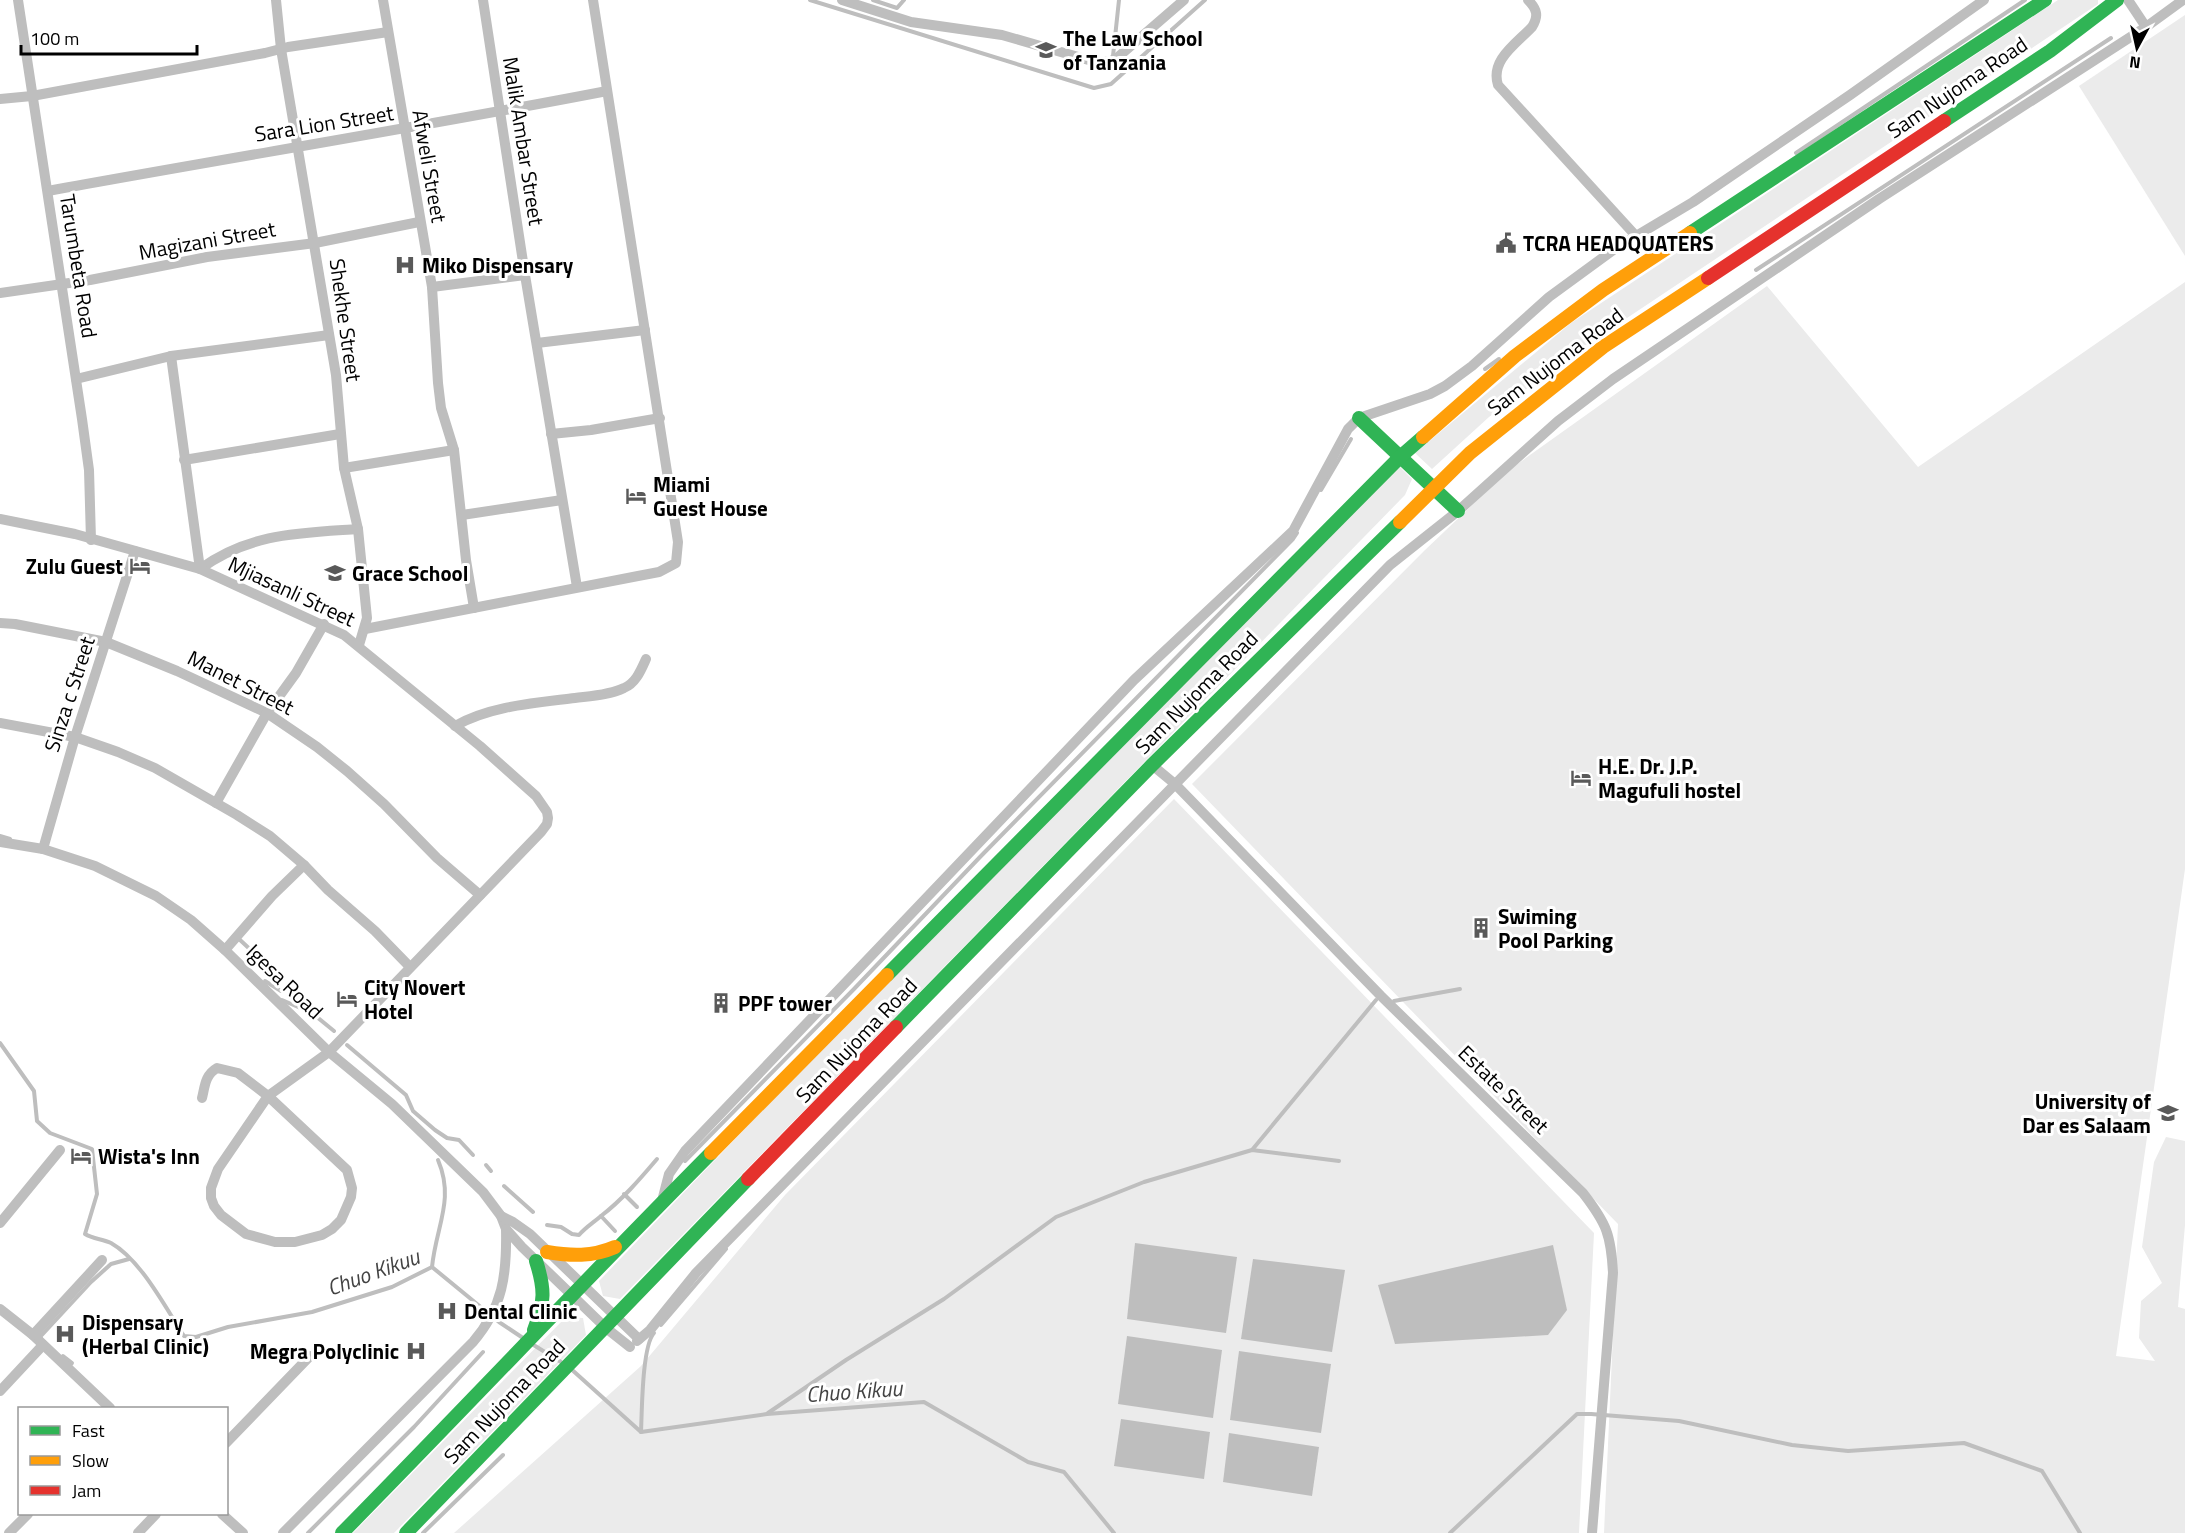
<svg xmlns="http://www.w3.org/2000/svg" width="2185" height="1533" font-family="'Titillium Web',sans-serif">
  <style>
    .green { fill: #ebebeb }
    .water { fill: #bebebe }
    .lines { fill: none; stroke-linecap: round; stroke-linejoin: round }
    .stream { stroke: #bebebe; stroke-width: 4 }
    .street { stroke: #bebebe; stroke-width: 10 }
    .fast { stroke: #30b455; stroke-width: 14 }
    .slow { stroke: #ff9f0a; stroke-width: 14 }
    .jam { stroke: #e5322d; stroke-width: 14 }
    .labels { text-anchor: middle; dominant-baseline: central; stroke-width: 6; stroke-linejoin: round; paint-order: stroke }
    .poi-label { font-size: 21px; font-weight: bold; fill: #000; stroke: #fff; text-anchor: start }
    .street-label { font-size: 21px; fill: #000; stroke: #fff }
    .water-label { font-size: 22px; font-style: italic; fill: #434343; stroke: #fff }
  </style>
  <rect width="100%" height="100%" fill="#fff"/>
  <!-- green -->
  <g class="green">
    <polygon points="2058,0 2098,0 2098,4 1579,350 1489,417 1432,469 1415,453 1571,323"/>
    <polygon points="2185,15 2185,256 2079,86"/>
    <polygon points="2185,282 2185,869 2116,1356 2155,1361 2139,1338 2141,1301 2162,1283 2142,1247 2154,1162 2166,1137 2185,1141 2185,1225 2178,1307 2185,1309 2185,1533 1604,1533 1618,1224 1192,784 1424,551 1509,470 1767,286 1918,467"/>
    <polygon points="1399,466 1412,479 1405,495 620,1299 603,1296 599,1281 1152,704"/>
    <polygon points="1174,799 1594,1233 1579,1533 454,1533 641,1366 785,1195"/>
    <polygon points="566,1317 583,1318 586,1335 394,1533 353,1533"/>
  </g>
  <!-- water -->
  <g class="water">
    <polygon points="1135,1243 1237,1257 1226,1333 1127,1319"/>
    <polygon points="1553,1245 1567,1310 1548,1335 1395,1344 1378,1285"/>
    <polygon points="1253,1259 1345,1270 1332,1352 1241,1339"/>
    <polygon points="1127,1336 1222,1350 1213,1418 1118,1404"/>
    <polygon points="1239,1351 1331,1364 1321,1433 1230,1420"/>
    <polygon points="1121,1419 1210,1432 1204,1479 1114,1466"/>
    <polygon points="1229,1433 1319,1447 1312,1496 1223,1482"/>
  </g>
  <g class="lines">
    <!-- stream -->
    <g class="stream">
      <polyline points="810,0 1094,88 1111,84 1205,0"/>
      <polyline points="873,0 897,8 904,0"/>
      <polyline points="1113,56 1119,0"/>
      <polyline points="1796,153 2025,0"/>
      <polyline points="1756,270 2111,38"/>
      <polyline points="1485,369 1499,359"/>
      <polyline points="1321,490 1351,439"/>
      <polyline points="0,836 10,839"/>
      <polyline points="239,939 254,953"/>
      <polyline points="265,981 281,991"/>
      <polyline points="282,1000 312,1013 334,1031"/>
      <polyline points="1394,1001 1460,989"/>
      <path d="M0,1043L34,1091L37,1121L50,1133L92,1149L97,1194L85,1234C93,1239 103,1239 111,1243C141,1260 165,1307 184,1336L196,1337L228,1327L312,1312L392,1287L432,1267L499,1322L523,1338"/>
      <polyline points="347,1045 406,1095 413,1111 435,1130 447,1138 459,1140 473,1155"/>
      <polyline points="1252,1150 1376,1000"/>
      <polyline points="685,1161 854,989 980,857 1293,539 1297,533"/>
      <polyline points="486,1165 491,1171"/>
      <polyline points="504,1186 533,1212"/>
      <polyline points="624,1194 637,1207"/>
      <polyline points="601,1216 615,1231"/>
      <path d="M547,1225L561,1227L572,1234L579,1235C586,1227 593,1223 601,1216C622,1200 640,1179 657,1159"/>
      <path d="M432,1267C436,1226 455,1200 438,1160"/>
      <polyline points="661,1325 726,1249"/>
      <polyline points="41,1338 40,1337 91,1282 111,1264 129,1259"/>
      <polyline points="532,1344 561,1362"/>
      <polyline points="63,1356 72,1363 68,1367"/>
      <polyline points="570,1368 641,1432 767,1414 924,1402 1028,1462 1064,1472 1114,1533"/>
      <polyline points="768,1413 846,1360 944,1299 1056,1217 1144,1182 1252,1150 1339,1161"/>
      <path d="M641,1432C642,1411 642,1346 654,1333"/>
      <polyline points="308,1533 414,1427 483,1352"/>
      <polyline points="423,1533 503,1455"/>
      <polyline points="1450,1533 1577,1414 1591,1414 1679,1421 1792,1445 1848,1451 1964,1443 2042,1471 2080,1533"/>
    </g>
    <!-- street -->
    <g class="street">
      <polyline points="18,0 82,419 89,470 91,540"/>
      <polyline points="276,0 281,49 336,375 344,468 358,529 367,618 359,645"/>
      <polyline points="383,0 432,287 438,383 441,408 454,450 466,560 474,608"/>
      <polyline points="483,0 525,275 577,587"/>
      <polyline points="842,0 911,22 1002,35 1099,63 1111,61 1118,57 1184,0"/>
      <path d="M1528,0C1537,9 1539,16 1532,27C1516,44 1490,60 1498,85L1636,236"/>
      <polyline points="2128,0 2146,27"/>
      <polyline points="0,99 32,96 265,53 288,47 388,32"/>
      <path d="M48,191C234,157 421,127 607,91"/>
      <polyline points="432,287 525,275"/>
      <polyline points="0,293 90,280 207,257 315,243 419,222"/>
      <polyline points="537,343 645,330"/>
      <path d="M171,356L200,569C249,533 300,533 358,529"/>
      <polyline points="76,379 171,356 329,335"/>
      <polyline points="551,434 591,430 660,418"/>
      <polyline points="184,460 340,434"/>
      <polyline points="344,468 454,450"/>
      <polyline points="462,515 562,500"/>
      <path d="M0,519L75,534L200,569L344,635L480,746L536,796L547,812L548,818L547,824L541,832L329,1052L268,1096L218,1169L211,1188V1198L214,1206L221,1215L246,1234L275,1242H295L322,1235L332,1229L341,1220L351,1197L352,1188L347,1170L268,1096L238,1073L217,1068C205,1075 205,1086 202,1098"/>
      <polyline points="0,623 15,624 106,642 177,671 267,713 317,747 347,771 384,804 437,858 480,895"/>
      <polyline points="365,629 638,576 659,572 676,563 678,542 593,0"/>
      <polyline points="0,723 75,737 118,752 155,768 237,815 270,836 304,865 328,890 375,931 410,967"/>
      <path d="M455,726C490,706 535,703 575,698C591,696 610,695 624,688C636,683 641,670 646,659"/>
      <path d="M1152,765L1175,784L1381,996L1583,1193C1607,1224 1611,1235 1613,1273L1592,1533"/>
      <polyline points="216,803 267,713 296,673 324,624"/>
      <polyline points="0,842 43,849 95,866 156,896 191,920 225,950 329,1052 392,1104 483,1192 501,1216 506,1229 522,1247 606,1328 630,1347"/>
      <polyline points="43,849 75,737 135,551"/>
      <polyline points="225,950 272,896 304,865"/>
      <polyline points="662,1201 669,1174 685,1151 1134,680 1293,531 1348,429 1359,418 1430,394 1445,386 1472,366 1549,297 1616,248 1693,202 1850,95 1984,0"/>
      <polyline points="501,1216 513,1222 530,1234 639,1339"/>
      <polyline points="0,1223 60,1150"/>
      <polyline points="0,1309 33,1335 110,1408"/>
      <polyline points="33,1335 102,1260"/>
      <polyline points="637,1341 650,1330 696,1273 1390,565 1458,511 1558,421 1613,379 1879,199 2146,27 2183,0"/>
      <polyline points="0,1391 43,1345"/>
      <polyline points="226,1443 310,1356"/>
      <polyline points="222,1514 243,1533"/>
      <polyline points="9,1533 28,1514"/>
      <polyline points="138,1533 156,1514"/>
      <path d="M283,1533L473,1342C503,1307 507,1275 506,1229"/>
    </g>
    <!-- fast -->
    <g class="fast">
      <polyline points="1944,121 2050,51 2117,0"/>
      <polyline points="1690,233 2045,0"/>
      <polyline points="1359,418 1458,511"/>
      <polyline points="887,975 1400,457 1423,437"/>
      <polyline points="896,1027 1152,765 1400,522"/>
      <path d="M534,1330C545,1302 545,1289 536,1261"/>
      <path d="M342,1533C466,1407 587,1278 711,1153"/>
      <polyline points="406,1533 748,1179"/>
    </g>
    <!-- slow -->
    <g class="slow">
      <polyline points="1423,437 1515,356 1603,290 1690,233"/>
      <polyline points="1400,522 1470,453 1603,347 1708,278"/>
      <polyline points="711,1153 887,975"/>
      <path d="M547,1252C571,1256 592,1257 615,1247"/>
    </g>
    <!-- jam -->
    <g class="jam">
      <polyline points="1708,278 1944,121"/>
      <polyline points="748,1179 896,1027"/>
    </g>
  </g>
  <!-- icons -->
  <defs>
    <g id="university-bare" transform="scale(1.62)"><path d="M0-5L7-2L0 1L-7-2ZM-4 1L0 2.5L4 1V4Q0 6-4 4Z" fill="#595959" stroke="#fff" stroke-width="2.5" paint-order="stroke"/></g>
    <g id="civic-bare" transform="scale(1.62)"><path d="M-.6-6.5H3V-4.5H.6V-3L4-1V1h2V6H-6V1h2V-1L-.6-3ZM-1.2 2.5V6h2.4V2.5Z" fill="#595959" stroke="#fff" stroke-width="2.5" paint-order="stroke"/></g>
    <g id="hospital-bare" transform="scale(1.62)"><path d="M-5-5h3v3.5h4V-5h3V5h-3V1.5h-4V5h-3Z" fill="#595959" stroke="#fff" stroke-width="2.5" paint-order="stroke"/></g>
    <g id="hotel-bare" transform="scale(1.62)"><path d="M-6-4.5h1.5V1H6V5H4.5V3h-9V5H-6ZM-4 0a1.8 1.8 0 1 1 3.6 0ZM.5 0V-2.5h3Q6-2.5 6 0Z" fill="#595959" stroke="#fff" stroke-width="2.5" paint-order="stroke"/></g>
    <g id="school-bare" transform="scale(1.62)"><path d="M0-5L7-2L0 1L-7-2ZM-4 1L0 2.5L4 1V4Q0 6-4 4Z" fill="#595959" stroke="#fff" stroke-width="2.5" paint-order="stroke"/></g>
    <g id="building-bare" transform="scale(1.62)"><path d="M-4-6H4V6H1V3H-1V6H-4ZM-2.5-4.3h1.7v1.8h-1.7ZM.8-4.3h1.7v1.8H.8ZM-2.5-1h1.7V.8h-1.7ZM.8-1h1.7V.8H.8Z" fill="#595959" stroke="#fff" stroke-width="2.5" paint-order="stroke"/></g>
  </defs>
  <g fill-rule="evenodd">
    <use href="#university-bare" x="1046" y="50"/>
    <use href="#civic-bare" x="1506" y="243"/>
    <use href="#hospital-bare" x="405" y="265"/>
    <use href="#hotel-bare" x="636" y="496"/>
    <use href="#hotel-bare" x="140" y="566"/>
    <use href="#school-bare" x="335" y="573"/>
    <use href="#hotel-bare" x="1581" y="778"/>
    <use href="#building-bare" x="1481" y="928"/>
    <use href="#hotel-bare" x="347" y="999"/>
    <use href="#building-bare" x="721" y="1003"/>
    <use href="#university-bare" x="2168" y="1113"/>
    <use href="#hotel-bare" x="81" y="1156"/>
    <use href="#hospital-bare" x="447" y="1311"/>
    <use href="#hospital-bare" x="65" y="1334"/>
    <use href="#hospital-bare" x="416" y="1351"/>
  </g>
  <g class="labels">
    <!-- poi labels -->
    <g class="poi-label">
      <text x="1063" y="38">The Law School<tspan x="1063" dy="24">of Tanzania</tspan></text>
      <text x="1523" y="243">TCRA HEADQUATERS</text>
      <text x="422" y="265">Miko Dispensary</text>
      <text x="653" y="484">Miami<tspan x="653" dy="24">Guest House</tspan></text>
      <text x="123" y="566" text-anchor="end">Zulu Guest</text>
      <text x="352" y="573">Grace School</text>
      <text x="1598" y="766">H.E. Dr. J.P.<tspan x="1598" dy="24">Magufuli hostel</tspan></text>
      <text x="1498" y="916">Swiming<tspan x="1498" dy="24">Pool Parking</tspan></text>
      <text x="364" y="987">City Novert<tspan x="364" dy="24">Hotel</tspan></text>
      <text x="738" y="1003">PPF tower</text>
      <text x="2151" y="1101" text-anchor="end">University of<tspan x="2151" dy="24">Dar es Salaam</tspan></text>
      <text x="98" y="1156">Wista's Inn</text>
      <text x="464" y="1311">Dental Clinic</text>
      <text x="82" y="1322">Dispensary<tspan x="82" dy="24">(Herbal Clinic)</tspan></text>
      <text x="399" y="1351" text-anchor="end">Megra Polyclinic</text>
    </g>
    <!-- street labels -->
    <g class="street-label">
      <text transform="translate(1957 87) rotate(-34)">Sam Nujoma Road</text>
      <text transform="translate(324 123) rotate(-9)">Sara Lion Street</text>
      <text transform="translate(524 141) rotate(81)">Malik Ambar Street</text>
      <text transform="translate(430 166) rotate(80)">Afweli Street</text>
      <text transform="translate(207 240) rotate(-10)">Magizani Street</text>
      <text transform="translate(79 266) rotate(81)">Tarumbeta Road</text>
      <text transform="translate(346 320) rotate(82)">Shekhe Street</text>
      <text transform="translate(1555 361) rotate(-37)">Sam Nujoma Road</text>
      <text transform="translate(292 591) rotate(25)">Mjiasanli Street</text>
      <text transform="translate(241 682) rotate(27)">Manet Street</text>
      <text transform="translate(1196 692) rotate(-45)">Sam Nujoma Road</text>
      <text transform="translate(69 694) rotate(-72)">Sinza c Street</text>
      <text transform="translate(285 981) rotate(44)">Igesa Road</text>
      <text transform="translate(856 1040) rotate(-46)">Sam Nujoma Road</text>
      <text transform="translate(1504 1089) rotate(44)">Estate Street</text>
      <text transform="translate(504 1401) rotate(-46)">Sam Nujoma Road</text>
    </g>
    <!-- water labels -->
    <g class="water-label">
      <text transform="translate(373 1272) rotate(-20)">Chuo Kikuu</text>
      <text transform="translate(854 1391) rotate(-4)">Chuo Kikuu</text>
    </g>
  </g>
  <!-- legend -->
  <rect x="18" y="1407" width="210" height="108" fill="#ffffff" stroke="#999999" stroke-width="1.5"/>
  <rect x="30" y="1426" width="30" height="9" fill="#30b455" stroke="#999999" stroke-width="1.5"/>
  <text x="72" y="1437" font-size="18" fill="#000000">Fast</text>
  <rect x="30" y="1456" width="30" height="9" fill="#ff9f0a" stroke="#999999" stroke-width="1.5"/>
  <text x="72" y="1467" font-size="18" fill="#000000">Slow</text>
  <rect x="30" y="1486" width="30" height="9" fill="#e5322d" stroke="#999999" stroke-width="1.5"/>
  <text x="72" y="1497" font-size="18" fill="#000000">Jam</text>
  <!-- north arrow -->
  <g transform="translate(2137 48) rotate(188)" stroke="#ffffff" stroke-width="4.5" paint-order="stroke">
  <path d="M0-4.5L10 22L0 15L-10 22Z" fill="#000000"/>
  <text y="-9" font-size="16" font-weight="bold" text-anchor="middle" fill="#000000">N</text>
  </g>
  <!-- scale -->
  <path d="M21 45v9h176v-9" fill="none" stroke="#000000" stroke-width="3"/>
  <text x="30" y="45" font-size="18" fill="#000000" stroke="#ffffff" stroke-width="4.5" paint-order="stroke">100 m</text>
</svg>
